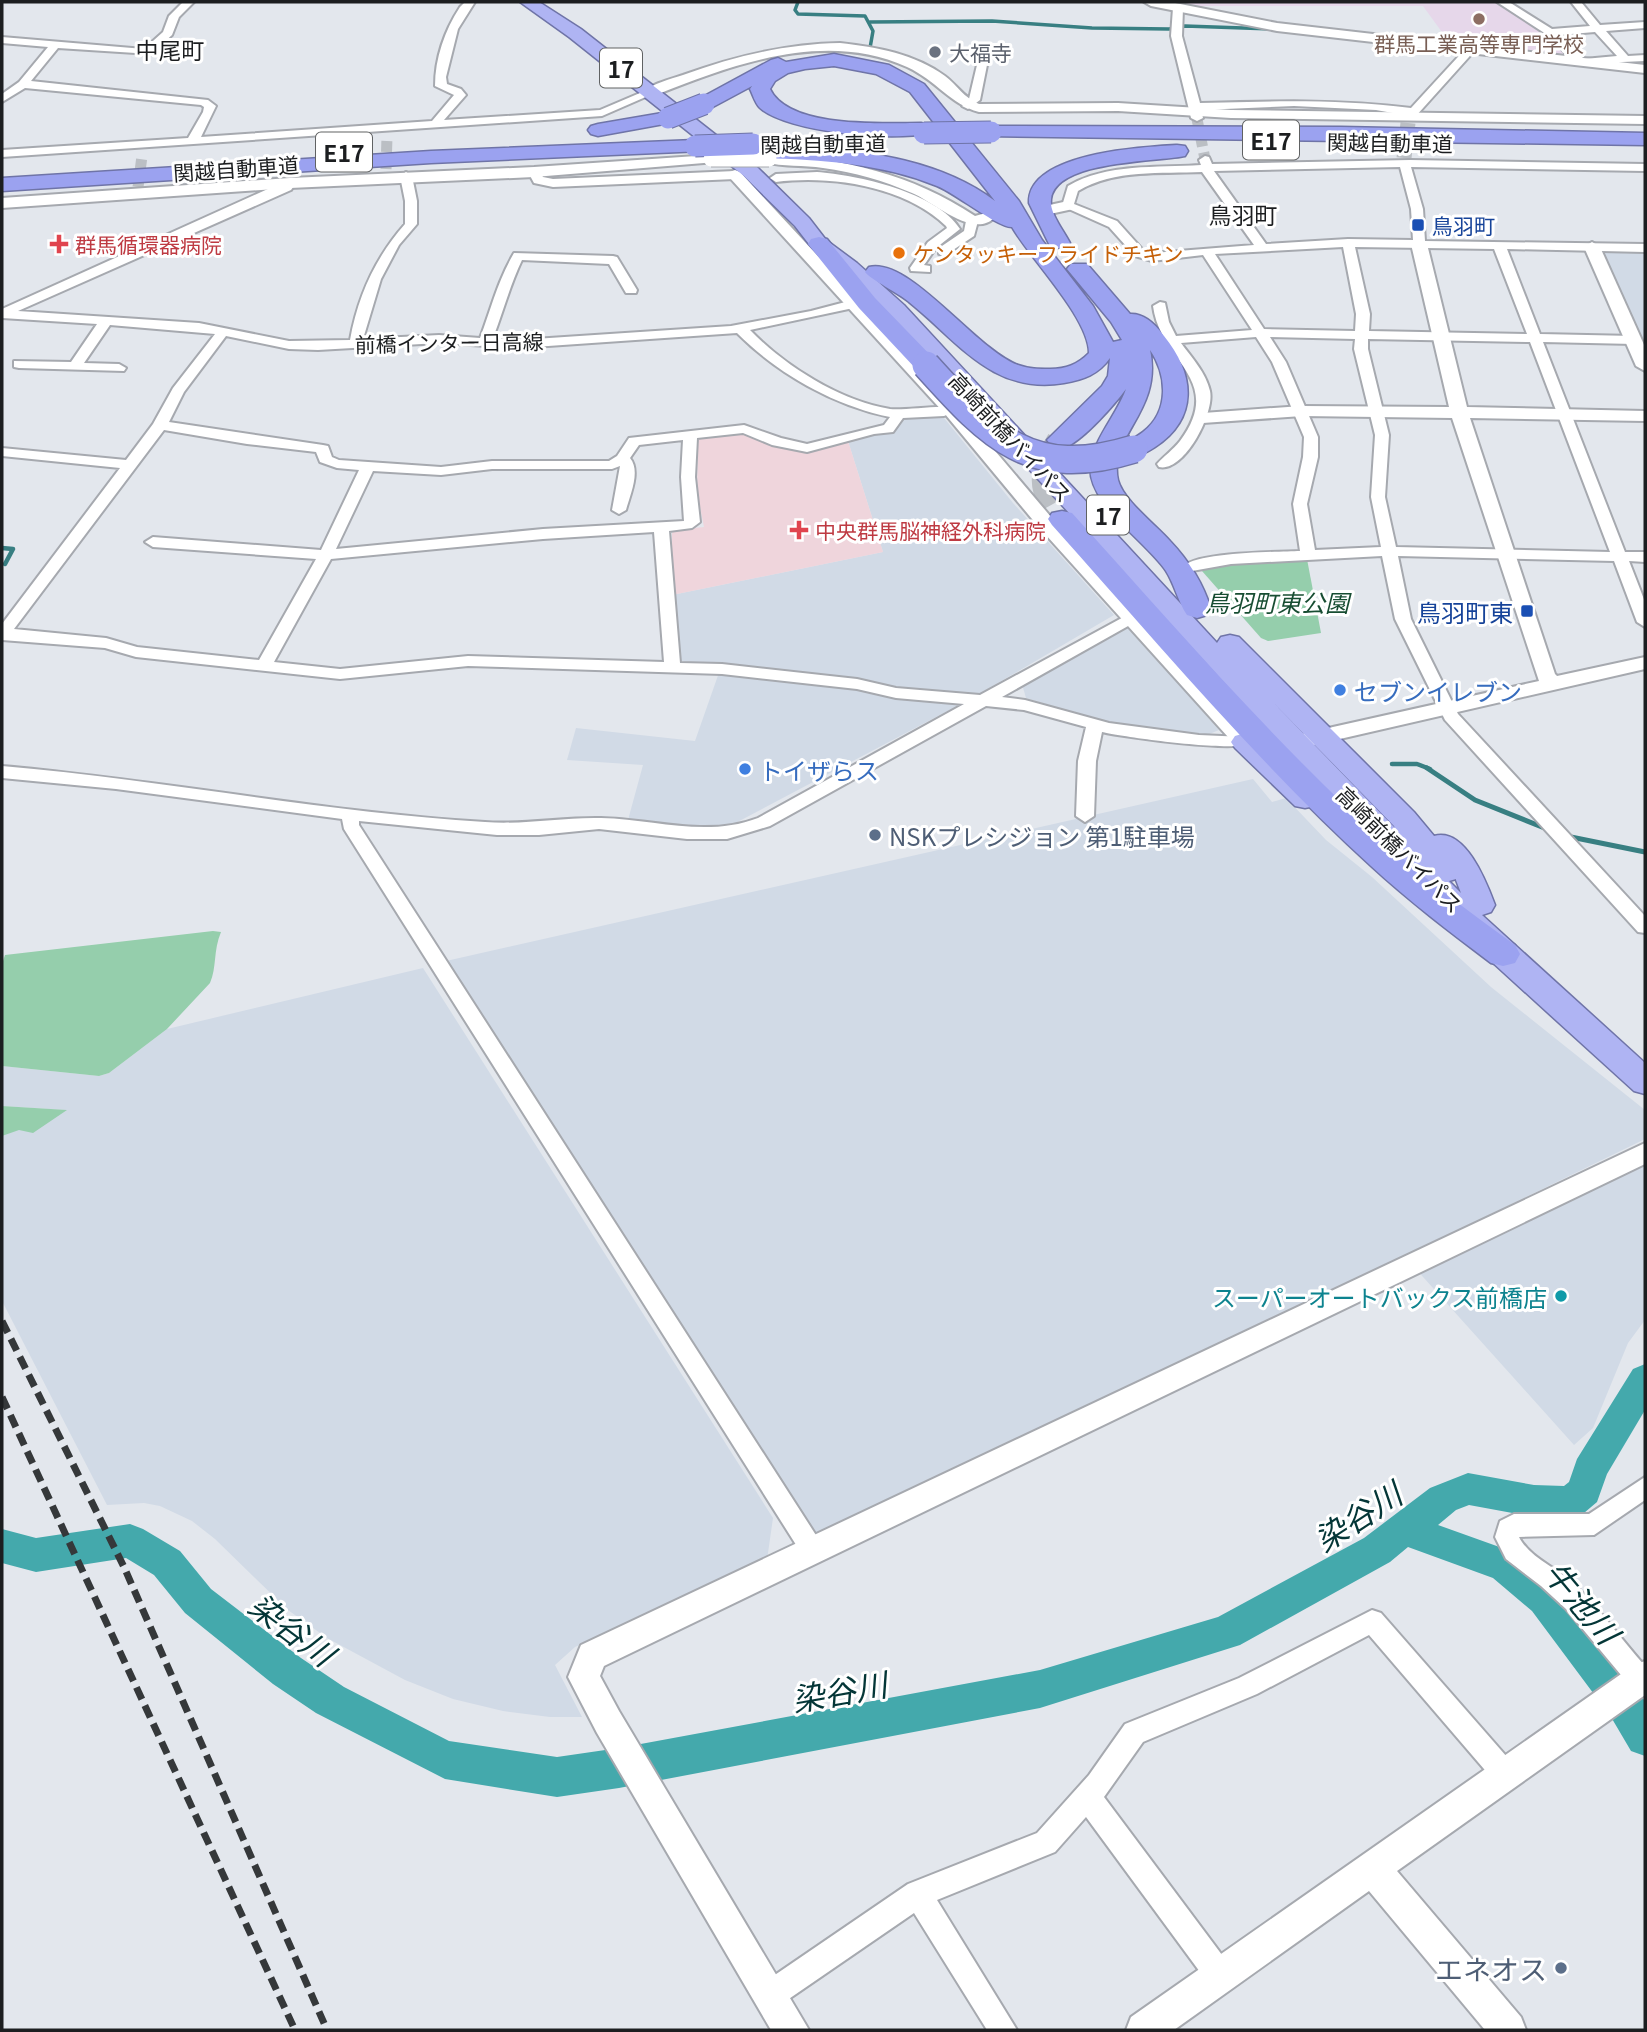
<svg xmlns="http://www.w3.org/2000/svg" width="1647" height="2032" font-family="Georgia,'Noto Sans JP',serif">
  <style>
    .built { fill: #d1dae6 }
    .education { fill: #e6d7ea }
    .medical { fill: #efd5dc }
    .green { fill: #95ceac }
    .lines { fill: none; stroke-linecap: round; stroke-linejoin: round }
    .stream-far2 { stroke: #387f82; stroke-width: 3.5 }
    .stream-far1 { stroke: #387f82; stroke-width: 4.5 }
    .stream { stroke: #387f82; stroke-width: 5 }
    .river { fill: #44a9ac; fill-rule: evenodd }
    .minor-tunnel { stroke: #bbbfc4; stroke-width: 11; stroke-dasharray: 11 6; stroke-linecap: butt }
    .tertiary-tunnel { stroke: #bbbfc4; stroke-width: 15; stroke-dasharray: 15 8; stroke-linecap: butt }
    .motorway-tunnel { stroke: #bbbfc4; stroke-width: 27; stroke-dasharray: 27 14; stroke-linecap: butt }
    .minor-casing { stroke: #a6a9af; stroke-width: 4 }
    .tertiary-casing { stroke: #a6a9af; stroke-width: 4 }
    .trunk-casing { stroke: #6f74a7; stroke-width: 3 }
    .motorway-casing { stroke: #6f74a7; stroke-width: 3 }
    .minor { fill: #fff; fill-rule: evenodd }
    .tertiary { fill: #fff; fill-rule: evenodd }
    .trunk { fill: #afb4f3; fill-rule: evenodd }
    .motorway { fill: #9ba2f0; fill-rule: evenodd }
    .rail { stroke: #35383a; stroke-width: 7; stroke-dasharray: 13 7; stroke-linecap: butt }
    .tertiary-bridge-casing { stroke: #a6a9af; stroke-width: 17; stroke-linecap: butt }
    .motorway-bridge-far1-casing { stroke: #6f74a7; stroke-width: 23; stroke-linecap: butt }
    .motorway-bridge-casing { stroke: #6f74a7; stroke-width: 30; stroke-linecap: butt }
    .tertiary-bridge { stroke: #fff; stroke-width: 15 }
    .motorway-bridge-far1 { stroke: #9ba2f0; stroke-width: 21 }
    .motorway-bridge { stroke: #9ba2f0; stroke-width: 27 }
    .education-dot { fill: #8d6e63; stroke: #fff; stroke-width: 2.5 }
    .worship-dot { fill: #6b7280; stroke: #fff; stroke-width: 2.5 }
    .transit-dot { fill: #1a4fb4; stroke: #fff; stroke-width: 2.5 }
    .health-dot { fill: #e0444e; stroke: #fff; stroke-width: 2.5 }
    .food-dot { fill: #e8710a; stroke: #fff; stroke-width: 2.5 }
    .shop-dot { fill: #3f7fe0; stroke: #fff; stroke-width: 2.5 }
    .service-dot { fill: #5c6f8a; stroke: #fff; stroke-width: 2.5 }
    .culture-dot { fill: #0f9aa8; stroke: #fff; stroke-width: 2.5 }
    .labels { text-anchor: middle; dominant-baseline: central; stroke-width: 6; stroke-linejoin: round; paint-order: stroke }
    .far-education-label { font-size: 21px; fill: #785e54; stroke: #fff }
    .far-worship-label { font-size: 21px; fill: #5b616d; stroke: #fff; text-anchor: start }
    .far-street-label { font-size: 21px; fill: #1c1e20; stroke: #fff }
    .far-transit-label { font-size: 21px; fill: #164399; stroke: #fff; text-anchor: start }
    .far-health-label { font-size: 21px; fill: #be3a42; stroke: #fff; text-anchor: start }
    .far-food-label { font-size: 21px; fill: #c56008; stroke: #fff; text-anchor: start }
    .far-quarter-label { font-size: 23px; fill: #1c1e20; stroke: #fff }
    .shield { fill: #fff; stroke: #606263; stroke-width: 2 }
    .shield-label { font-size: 23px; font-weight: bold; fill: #1c1e20 }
    .park-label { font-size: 24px; font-style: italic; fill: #174d32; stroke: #fff }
    .transit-label { font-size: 24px; fill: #164399; stroke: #fff; text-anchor: end }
    .shop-label { font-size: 24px; fill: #366cbe; stroke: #fff; text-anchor: start }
    .service-label { font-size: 24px; fill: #4e5e75; stroke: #fff; text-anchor: start }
    .culture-label { font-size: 24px; fill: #0d838f; stroke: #fff; text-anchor: end }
    .near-service-label { font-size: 28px; fill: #4e5e75; stroke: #fff; text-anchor: end }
    .near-water-label { font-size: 32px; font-style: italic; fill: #043637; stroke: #fff }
  </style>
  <rect width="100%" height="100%" fill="#e3e7ed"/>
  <!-- built -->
  <g class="built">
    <polygon points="1603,250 1645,250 1645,350 1601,253"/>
    <polygon points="940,413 1013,503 1114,615 974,697 726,828 628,820 643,765 567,760 576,728 695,741 722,664 684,662 677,658 672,595 883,552 848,441 871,433 893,432 908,415"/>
    <polygon points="1127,626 1219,730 1207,735 1111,724 1026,698 1022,684"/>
    <polygon points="1253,779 1272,802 1286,798 1326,840 1372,877 1491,987 1645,1110 1645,1139 819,1542 446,961"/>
    <polygon points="423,968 773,1518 767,1560 575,1647 555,1665 582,1717 550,1717 503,1711 453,1699 405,1680 327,1638 288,1610 215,1539 192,1521 160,1506 144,1503 107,1505 2,1301 2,1136 65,1110 2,1106 2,1066 99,1076 109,1073 167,1029"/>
    <polygon points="1645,1161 1645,1320 1628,1343 1593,1428 1574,1445 1415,1268"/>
  </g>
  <!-- education -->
  <polygon class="education" points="1164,2 1498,2 1547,32 1574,59 1499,49 1487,46 1485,43 1456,41 1452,46 1423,6 1180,6"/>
  <!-- medical -->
  <polygon class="medical" points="741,432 765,442 819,449 848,441 883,552 672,595 672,533 675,530 704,527 697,492 698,436"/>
  <!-- green -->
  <g class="green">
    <polygon points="1307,559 1321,633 1268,641 1261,638 1202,571 1204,567"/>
    <path d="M213,931L221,932C213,951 217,967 210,983L167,1029L109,1073L99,1076L2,1066V964L5,955Z"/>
    <polygon points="2,1106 67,1110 33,1133 19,1130 2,1136"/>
  </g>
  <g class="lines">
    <!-- stream-far2 -->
    <g class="stream-far2">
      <polyline points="798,2 795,10 798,14 865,16 873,31 870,48 909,58"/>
      <polyline points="870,22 992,21 1092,28 1169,29 1185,26 1272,29"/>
    </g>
    <!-- stream-far1 -->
    <g class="stream-far1">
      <polyline points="2,548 13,549 5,564"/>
      <polyline points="1392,764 1417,764 1430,769"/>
    </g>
    <!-- stream -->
    <g class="stream">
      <polyline points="1427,768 1475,800 1547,829"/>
      <polyline points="1566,836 1645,852"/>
    </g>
    <!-- river -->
    <polygon class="river" points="1645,1364 1645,1410 1607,1474 1597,1502 1584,1513 1571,1518 1534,1517 1469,1505 1456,1510 1438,1525 1519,1554 1558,1587 1645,1701 1645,1756 1631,1751 1611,1717 1532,1611 1493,1578 1408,1547 1390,1562 1240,1645 1040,1708 619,1788 557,1797 445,1779 316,1713 273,1684 185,1613 154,1575 126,1558 36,1572 2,1563 2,1529 36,1538 130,1524 143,1529 180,1551 211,1589 301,1658 344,1687 449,1741 557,1757 619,1748 1040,1670 1218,1617 1364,1538 1430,1488 1468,1473 1534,1485 1564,1486 1569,1482 1577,1459 1633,1369"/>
    <!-- minor-tunnel -->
    <g class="minor-tunnel">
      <polyline points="1197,119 1205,159"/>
      <polyline points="386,169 387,137"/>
      <polyline points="138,187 142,156"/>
    </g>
    <!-- tertiary-tunnel -->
    <polyline class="tertiary-tunnel" points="1404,158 1408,123"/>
    <!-- motorway-tunnel -->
    <path class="motorway-tunnel" d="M1060,441C1041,473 1039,488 1062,519"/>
    <!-- minor casing -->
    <g class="minor-casing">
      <g id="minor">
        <path d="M183,2H194L179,17L172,35L151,54L58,48L31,81L208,100L216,106L201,137L432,121L454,95L435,86C435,58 445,30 460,7L465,2H475L458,29L446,77L447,84L461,89L466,95L444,120L600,110L647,90L657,92L602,116L2,157V150L188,138L203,112L204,107L201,105L25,88L2,102V94L19,82L48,47L2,43V37L144,49L163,32L169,16Z"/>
        <path d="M1497,2H1509L1552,29L1590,26L1571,2H1581L1600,25L1645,22V28L1606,31L1628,56L1645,55V61L1577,64L1546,34ZM1595,32L1617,56L1584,59L1559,35Z"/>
        <path d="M1178,5L1183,8L1182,36L1200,103C1271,101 1340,99 1411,108L1468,46L1477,48L1415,117L1376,110L1294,106L1201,110L1203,118L1197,121L1191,118L1171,36L1173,8Z"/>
        <polygon points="981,48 990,50 980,100 968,109 962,106 969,99"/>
        <path d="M1205,156L1209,157L1212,164L1410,160L1645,164V171L1411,167L1423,209L1425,241L1645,244V252L1507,249L1540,334L1634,336L1641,340L1634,344L1543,342L1625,552H1645V562L1629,561L1645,602V627L1637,622L1614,561L1398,556L1411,619L1458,714L1645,916V933L1638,932L1445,720L1395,619L1382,556L1231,564L1192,571L1184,566C1199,552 1277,552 1300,551L1293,504L1303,457L1304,437L1272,362L1256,337L1181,343C1192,358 1206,373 1210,391C1215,413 1184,473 1159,467L1157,464C1164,456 1173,450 1180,441C1226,379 1160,362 1153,306L1160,302L1165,303L1169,322L1176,336L1252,330L1203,255L1152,261L1135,256L1109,227L1062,206L1068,186C1107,163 1156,168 1201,165L1199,160ZM1400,167L1411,209L1413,240L1348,239L1266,244L1214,171ZM1202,172L1254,245L1153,253L1143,250L1117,221L1074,204L1078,191C1114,169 1162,174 1202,172ZM1343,247L1356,314L1355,331L1264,329L1215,254ZM1355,247L1494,249L1527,334L1369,331L1370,314ZM1270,337L1355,339L1354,349L1375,435L1371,497L1381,547L1315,550L1307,504L1318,457V437L1286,362ZM1368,339L1530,342L1610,552L1396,547L1385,497L1389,435L1368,349Z"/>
        <polygon points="530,169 538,169 543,177 553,179 735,171 741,175 735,179 553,187 534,183 528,172"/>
        <path d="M406,172L412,176L417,201V224L399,245L381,279L363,339L439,335L480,338C491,309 498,280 514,253L613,256L617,257L637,290L636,293H626L609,264L522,260C510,285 503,312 493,338L519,340L731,326L811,311L853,300L860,304L858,307L750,330C785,366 840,401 890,409C905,411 950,403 958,410L944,416L903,418L893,432L874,434L807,452L772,445L743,433L697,438L695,477L700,522L692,528L669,531L680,663L722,664L857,679L896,688L980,695L1131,613L1139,618L1137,621L1002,697L1025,700L1109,723L1199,735L1245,737L1253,742C1243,754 1123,737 1102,732L1096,761L1094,816L1085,822L1076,816L1078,761L1086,727L1024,710L986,706L770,826L727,839H687L599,829L539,835H497L359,821V825L821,1543L825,1551L821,1559L813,1562L805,1559L344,829L342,819L116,789L2,778V766C164,780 323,812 485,822C525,825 562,817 601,818C654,819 706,838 758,818L964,704L896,698L857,689L722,674L468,666L340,679L136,657L105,648L2,640V624L120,468L2,456V448L126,460L153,424L173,388L215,334L110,325L84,363L119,364L126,368L124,371L19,368L14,367V361L71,362L97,324L2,318V309L290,179L296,183L291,190L18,311L199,323L289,341L350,340C358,296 375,258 405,224V201L400,176ZM737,333C778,374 833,405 890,417L884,425L807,444L781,438L744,425L629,438L617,456L609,461H492L441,467L339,460L332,457L328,446L323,445L169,422L184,392L226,336L289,349L318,350L439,343L519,348ZM164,430L247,444L316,452L320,462L337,468L359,470L321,550L153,537L145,542L153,547L316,559L259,660L137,647L106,638L14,629ZM683,440L681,477L684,521L543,529L336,549L373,471L441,475L492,469H612L620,466L612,510L619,514L626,510C630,495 641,471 630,458L639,445ZM654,532L664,662L468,656L340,669L274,662L331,559L543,539Z"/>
        <path d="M817,172C857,175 937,192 960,229L936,248L924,265L930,266V272L911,271L910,268L928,242L947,228L946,226C904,186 831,175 776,182L770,178L776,174Z"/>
        <polygon points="972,217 978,221 974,236 947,254 939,254 939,248 964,231 966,221"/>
        <path d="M1645,1477V1500L1594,1535L1519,1537C1529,1557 1557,1568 1573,1583C1600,1609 1621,1639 1645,1666V1689L1640,1691L1631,1687L1566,1609L1541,1586L1506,1559L1495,1537L1500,1521L1514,1514H1589Z"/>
        <polygon points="1372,1610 1381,1613 1514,1765 1518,1774 1514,1783 1505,1787 1496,1783 1369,1635 1257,1694 1143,1742 1104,1797 1231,1967 1235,1977 1231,1987 1221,1991 1211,1987 1086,1817 1055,1852 937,1900 1017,2030 987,2030 914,1913 780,2005 770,2009 760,2005 756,1995 760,1985 908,1884 1037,1833 1089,1775 1125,1724 1239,1678"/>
      </g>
    </g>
    <!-- tertiary casing -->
    <g class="tertiary-casing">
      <g id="tertiary">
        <polygon points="1144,2 1170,2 1277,23 1645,65 1645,73 1277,31 1151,6"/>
        <path d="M840,43C877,47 915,54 945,76C957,85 964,98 979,104L1118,103L1231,110L1645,116V124L1231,118L1118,111L979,112C951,105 936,80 907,67C825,30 734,64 656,95L651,96L644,92C653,83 671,79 683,75C735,56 785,44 840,43Z"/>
        <polygon points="711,155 718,159 716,162 534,177 290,188 2,208 2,198 290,178 534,167"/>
        <path d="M769,155C843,158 912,174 975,216L986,213L994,218C973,239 934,202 912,193C884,181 854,172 823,168C804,165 783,167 764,162L762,159Z"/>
        <polygon points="735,170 740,172 957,406 1051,517 1251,735 1276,738 1279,743 1276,748 1268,750 1237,747 1037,525 945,414 730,178 727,175 730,172"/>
        <polygon points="1068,201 1076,206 1073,209 1050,214 1042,209 1045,206"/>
        <polygon points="1419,239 1427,244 1467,407 1645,411 1645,421 1470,418 1555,674 1557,676 1645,657 1645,669 1305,747 1297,745 1294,740 1297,735 1539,681 1452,418 1302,416 1203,423 1194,418 1203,413 1302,406 1449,407 1411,244"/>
        <polygon points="1592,242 1600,247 1645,347 1645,371 1636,366 1584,247"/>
        <polygon points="1645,1143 1645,1164 604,1666 600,1676 619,1711 809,2030 771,2030 597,1733 568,1677 581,1645"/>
        <polygon points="1645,1661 1645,1695 1397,1871 1521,2017 1526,2030 1485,2030 1369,1891 1174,2030 1126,2030 1131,2017 1634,1665"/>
      </g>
    </g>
    <!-- trunk casing -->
    <g class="trunk-casing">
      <g id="trunk">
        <path d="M520,2H539L581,29L758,168L809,218L826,240L857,263L904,305L1217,643L1221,637L1230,635L1239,637L1414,812L1434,836C1465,827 1486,881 1495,905L1491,912L1482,915L1645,1063V1094L1634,1091L1492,962L1284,748L888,315L843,271L812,248L795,226L744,176L569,37ZM1262,691L1394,826L1395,828ZM1456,879V880L1461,893L1449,881Z"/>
        <polygon points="1245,733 1255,736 1315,792 1319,799 1315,806 1305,808 1295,806 1235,748 1231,742 1235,736"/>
      </g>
    </g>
    <!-- motorway casing -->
    <g class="motorway-casing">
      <g id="motorway">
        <path d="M834,54L889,65L924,84L1019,201L1042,240L1093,306L1113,342L1122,340L1111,322L1067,269L1071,264H1087L1130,314C1144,313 1156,325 1164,336C1195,374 1199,418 1155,447C1144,454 1137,458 1125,455L1121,449C1127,441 1135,438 1143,432C1170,411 1167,375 1150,350C1163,411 1108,436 1118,480C1123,500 1156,525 1170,541C1189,561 1203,583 1211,609L1207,615L1197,618L1187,615C1178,602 1175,585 1166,571C1146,541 1083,501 1091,462C1096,436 1117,414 1126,389C1115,404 1085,438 1068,446C1062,448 1057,447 1051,445L1047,440L1102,386L1108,376L1110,358C1099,374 1083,380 1064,383C992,395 958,341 909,302C899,293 871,280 865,272L869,267C910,257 975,349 1018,365C1029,369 1039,369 1050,369C1066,369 1077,365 1089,353C1089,318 1031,260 1012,227C998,228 955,193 937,186C880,163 821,160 760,158L752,157L749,152L752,147C769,143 789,146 806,147C870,151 942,161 995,201L910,92L876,74L834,66L805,69L788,73L775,81L770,89C789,129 883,123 921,123L928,125L931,129L928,133C894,142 787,132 760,108C755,103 753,95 750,89L752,86L711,108H697L694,104L697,100L771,60L778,58L786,62Z"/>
        <polygon points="668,112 675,114 678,118 675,122 598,136 591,134 588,130 591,126 598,124"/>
        <polygon points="991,126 1341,127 1645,133 1645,145 984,136 981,132 984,128"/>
        <polygon points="695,140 703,141 706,146 703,151 431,163 2,191 2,178 431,151"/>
        <path d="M1177,145L1185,146L1188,151L1185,156C1157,162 1056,160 1051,199C1049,213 1064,231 1070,243L1067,248H1051L1029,203C1027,153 1142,147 1177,145Z"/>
        <polygon points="819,237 827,239 875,298 935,360 938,365 935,370 926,372 917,370 859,308 808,244 811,239"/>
        <path d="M1062,511L1072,513C1176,628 1278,747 1394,851C1432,885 1474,915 1515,945L1520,954L1515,963L1503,966L1491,963C1450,932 1409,901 1371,866C1256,761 1156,641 1052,525L1048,519L1052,513Z"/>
      </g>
    </g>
    <!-- minor -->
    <use href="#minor" class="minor"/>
    <!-- tertiary -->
    <use href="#tertiary" class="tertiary"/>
    <!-- trunk -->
    <use href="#trunk" class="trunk"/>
    <!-- motorway -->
    <use href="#motorway" class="motorway"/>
    <!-- rail -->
    <g class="rail">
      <polyline points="2,1321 124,1567 327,2030"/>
      <polyline points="2,1397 295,2030"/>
    </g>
    <!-- tertiary-bridge casing -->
    <g class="tertiary-bridge-casing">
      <polyline id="tertiary-bridge" points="711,159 769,159"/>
    </g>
    <!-- motorway-bridge-far1 casing -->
    <g class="motorway-bridge-far1-casing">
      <g id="motorway-bridge-far1">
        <polyline points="668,118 704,104"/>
        <polyline points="924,133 991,132"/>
        <polyline points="695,146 753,144"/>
      </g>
    </g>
    <!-- motorway-bridge casing -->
    <g class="motorway-bridge-casing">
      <path id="motorway-bridge" d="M926,365C991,437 1030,481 1134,449"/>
    </g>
    <!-- tertiary-bridge -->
    <use href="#tertiary-bridge" class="tertiary-bridge"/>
    <!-- motorway-bridge-far1 -->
    <use href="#motorway-bridge-far1" class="motorway-bridge-far1"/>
    <!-- motorway-bridge -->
    <use href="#motorway-bridge" class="motorway-bridge"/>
  </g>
  <!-- markers -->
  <circle class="education-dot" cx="1479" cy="19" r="7"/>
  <circle class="worship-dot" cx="935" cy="52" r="7"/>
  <g class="transit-dot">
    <rect x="1411" y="218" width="14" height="14" rx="3.5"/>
    <rect x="1520" y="604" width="14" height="14" rx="3.5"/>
  </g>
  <g class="health-dot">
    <path d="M55.5 233.5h7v7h7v7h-7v7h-7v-7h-7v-7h7z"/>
    <path d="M795.5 519.5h7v7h7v7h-7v7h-7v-7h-7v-7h7z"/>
  </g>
  <circle class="food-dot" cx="899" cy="253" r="7"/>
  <g class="shop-dot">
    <circle cx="1340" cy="690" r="7"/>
    <circle cx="745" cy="769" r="7"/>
  </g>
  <g class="service-dot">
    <circle cx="875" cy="835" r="7"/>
    <circle cx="1561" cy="1968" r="7"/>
  </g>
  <circle class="culture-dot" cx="1561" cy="1296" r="7"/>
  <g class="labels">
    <!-- far-education labels -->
    <g class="far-education-label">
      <text x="1479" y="43">群馬工業高等専門学校</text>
    </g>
    <!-- far-worship labels -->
    <g class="far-worship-label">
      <text x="949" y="52">大福寺</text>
    </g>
    <!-- far-street labels -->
    <g class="far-street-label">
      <text transform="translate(1390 142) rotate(1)">関越自動車道</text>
      <text transform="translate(823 143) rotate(-1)">関越自動車道</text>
      <text transform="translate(236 168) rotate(-4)">関越自動車道</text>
      <text transform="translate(449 342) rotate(-1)">前橋インター日高線</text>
      <text transform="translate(1011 437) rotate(47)">高崎前橋バイパス</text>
      <text transform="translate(1400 849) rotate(45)">高崎前橋バイパス</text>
    </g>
    <!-- far-transit labels -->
    <g class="far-transit-label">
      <text x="1432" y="225">鳥羽町</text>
    </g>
    <!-- far-health labels -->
    <g class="far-health-label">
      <text x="75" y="244">群馬循環器病院</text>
      <text x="815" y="530">中央群馬脳神経外科病院</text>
    </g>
    <!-- far-food labels -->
    <g class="far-food-label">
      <text x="913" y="253">ケンタッキーフライドチキン</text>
    </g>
    <!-- far-quarter labels -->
    <g class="far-quarter-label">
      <text x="170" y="49">中尾町</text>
      <text x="1243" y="214">鳥羽町</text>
    </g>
    <!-- shield labels -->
    <g class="shield">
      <rect x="600" y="48.5" width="42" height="39" rx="5"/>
      <rect x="1243" y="120.5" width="56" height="39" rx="5"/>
      <rect x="316" y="132.5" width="56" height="39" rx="5"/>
      <rect x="1087" y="495.5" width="42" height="39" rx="5"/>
    </g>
    <g class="shield-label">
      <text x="621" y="68">17</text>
      <text x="1271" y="140">E17</text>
      <text x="344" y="152">E17</text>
      <text x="1108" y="515">17</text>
    </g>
    <!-- park labels -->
    <g class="park-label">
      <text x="1277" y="601">鳥羽町東公園</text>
    </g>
    <!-- transit labels -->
    <g class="transit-label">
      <text x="1513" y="611">鳥羽町東</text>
    </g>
    <!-- shop labels -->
    <g class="shop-label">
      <text x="1354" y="690">セブンイレブン</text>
      <text x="759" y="769">トイザらス</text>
    </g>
    <!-- service labels -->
    <g class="service-label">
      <text x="889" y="835">NSKプレシジョン 第1駐車場</text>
    </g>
    <!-- culture labels -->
    <g class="culture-label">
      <text x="1547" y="1296">スーパーオートバックス前橋店</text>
    </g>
    <!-- near-service labels -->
    <g class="near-service-label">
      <text x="1547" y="1968">エネオス</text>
    </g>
    <!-- near-water labels -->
    <g class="near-water-label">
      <text transform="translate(1357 1515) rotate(-33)">染谷川</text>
      <text transform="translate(1583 1601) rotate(50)">牛池川</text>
      <text transform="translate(293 1628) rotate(37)">染谷川</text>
      <text transform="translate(839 1690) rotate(-10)">染谷川</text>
    </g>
  </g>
  <!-- border -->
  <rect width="1647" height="2032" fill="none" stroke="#1c1e20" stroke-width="7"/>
</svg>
